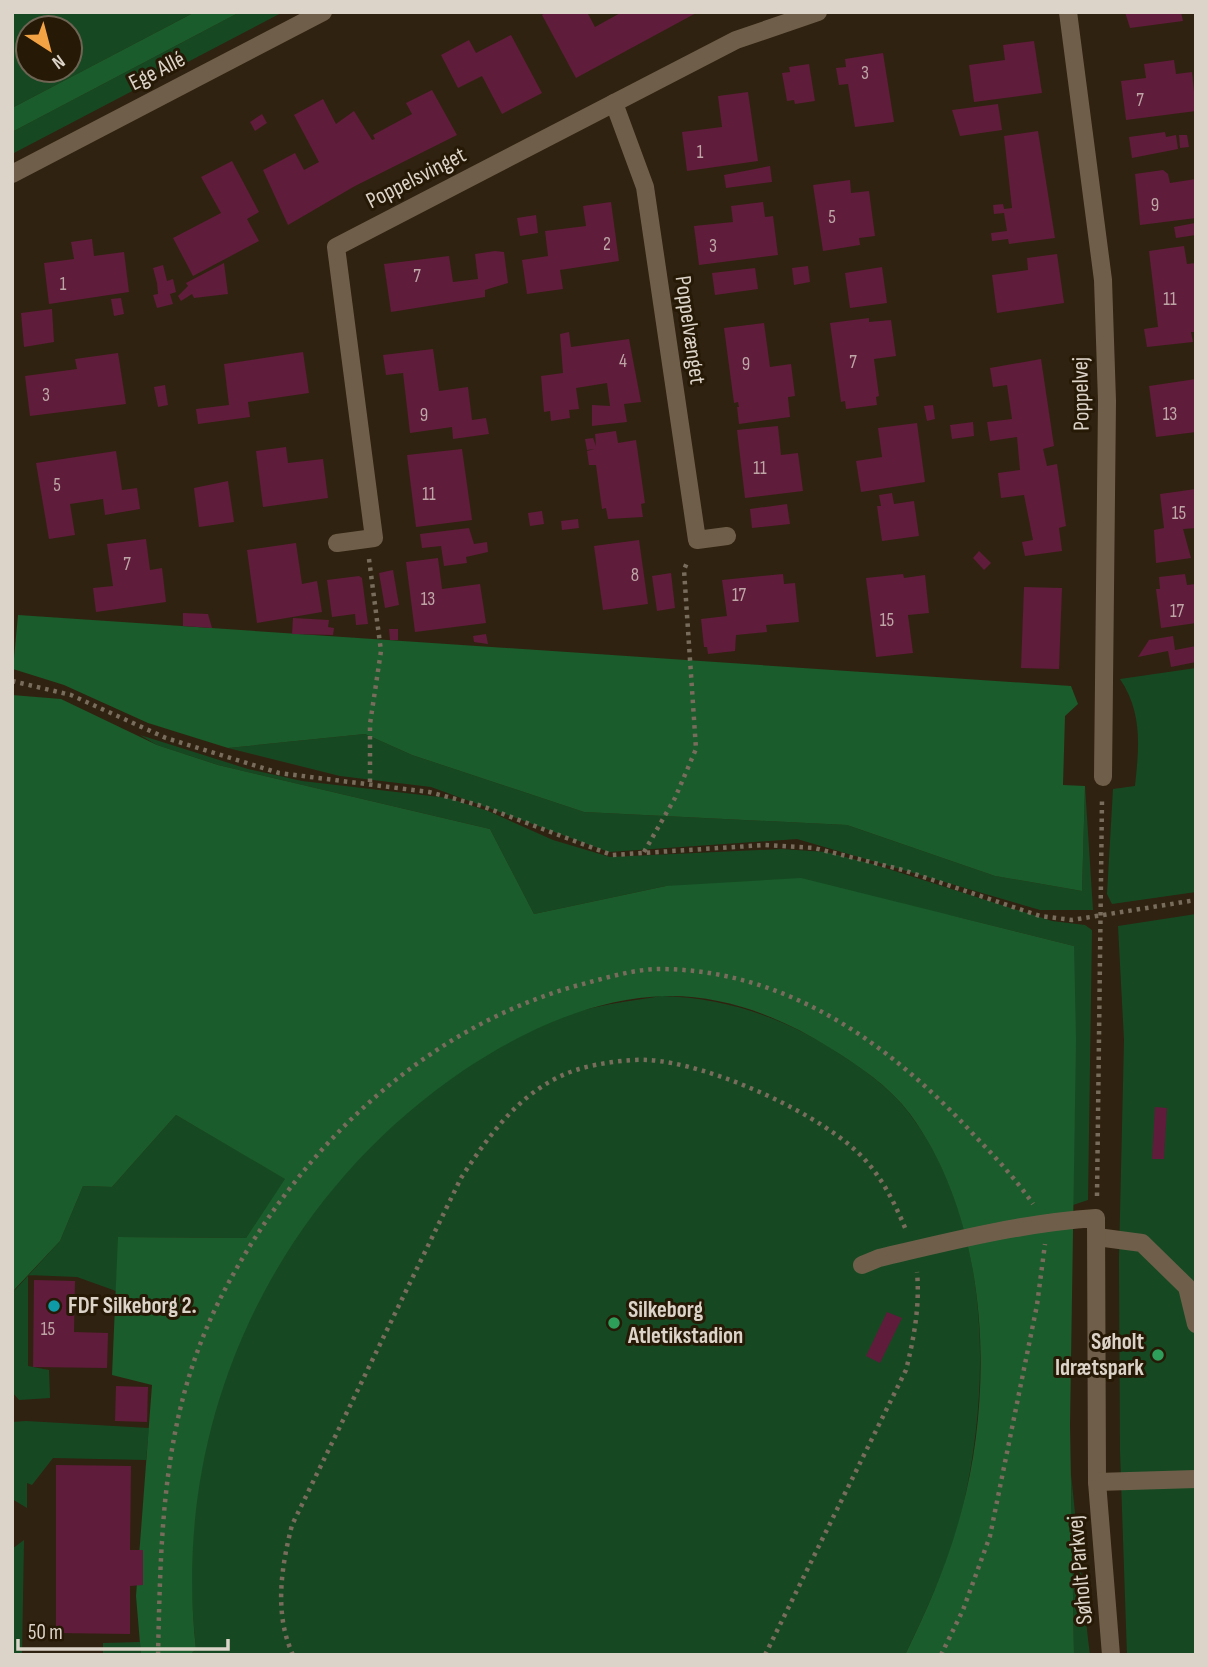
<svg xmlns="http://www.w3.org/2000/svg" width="1208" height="1667" font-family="'Sofia Sans Condensed',sans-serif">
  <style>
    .green { fill: #164922; fill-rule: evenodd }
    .forest { fill: #1a5c2b }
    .building { fill: #5f1c3b }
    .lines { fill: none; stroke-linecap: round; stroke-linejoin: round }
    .path { stroke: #786c5c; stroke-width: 4.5; stroke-dasharray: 3.5 5; stroke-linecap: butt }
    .minor { stroke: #6f5f4a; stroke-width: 18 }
    .culture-dot { fill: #0f9aa8; stroke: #261906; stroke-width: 2.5 }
    .leisure-dot { fill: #2e9e5b; stroke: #261906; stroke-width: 2.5 }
    .labels { text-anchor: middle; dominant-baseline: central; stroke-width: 6; stroke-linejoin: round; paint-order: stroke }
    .number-label { font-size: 19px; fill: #bea6a6 }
    .street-label { font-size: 23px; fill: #ddd4c9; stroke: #261906 }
    .poi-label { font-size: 23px; font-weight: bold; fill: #ddd4c9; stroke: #261906; text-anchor: start }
  </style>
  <rect width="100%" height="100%" fill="#302210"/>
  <!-- green -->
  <g class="green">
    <path d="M12,12H195L12,108ZM28,28H70V70H28Z"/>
    <polygon points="240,12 283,12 12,154 12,132"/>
    <path d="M1196,668V892L1112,904L1107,894L1113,789L1135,786C1139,748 1143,713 1120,679Z"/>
    <polygon points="365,734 412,755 584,812 847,825 995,876 1082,891 1085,786 1093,910 1040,910 797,839 609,852 431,787 340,776 228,748"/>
    <polygon points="140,735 248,769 302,781 448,798 488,811 553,840 610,857 782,849 826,852 876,865 1052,921 1085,925 1092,930 1088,1200 1073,1205 1074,946 953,916 666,886 534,914 490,829 218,765 157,745"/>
    <polygon points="1196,914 1196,1655 1127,1655 1120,1451 1119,1258 1124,1040 1118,926"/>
    <path d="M662,996C725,998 779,1016 832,1049C860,1067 889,1086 909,1113C990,1220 992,1381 963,1506C951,1558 928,1607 905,1655H190L196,1649C191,1601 189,1554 194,1506C216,1302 361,1105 549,1022C585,1006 624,1002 662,996Z"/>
    <polygon points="176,1115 286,1179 246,1238 119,1237 116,1291 77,1277 28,1275 28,1366 49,1370 50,1398 19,1400 12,1392 12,1281 15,1290 60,1241 83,1186 112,1187"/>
    <polygon points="26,1421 149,1428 146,1460 53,1458 32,1485 27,1483 27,1508 12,1499 12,1422"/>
    <polygon points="1071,1474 1088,1639 1090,1655 1074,1655"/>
    <polygon points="24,1540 22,1655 12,1655 12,1549"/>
    <polygon points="140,1642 141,1655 103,1655 103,1643"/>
  </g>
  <!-- forest -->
  <g class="forest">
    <polygon points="195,12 240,12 12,132 12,108"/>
    <polygon points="18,615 1071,686 1078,704 1065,716 1063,785 1085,786 1082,891 995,876 847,825 584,812 412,755 365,734 228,748 148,723 64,685 13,669"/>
    <path d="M12,695L61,699L157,745L218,765L490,829L534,914L666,886L801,878L1074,946L1076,1039L1070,1425L1074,1655H905C928,1608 949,1560 962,1509C995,1385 988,1220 910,1114C889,1086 859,1066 830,1048C781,1017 725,995 666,996C593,998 524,1030 464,1070C274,1199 170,1421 196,1649L190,1655H141L136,1596L152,1385L112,1375L118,1237L246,1238L285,1179L176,1115L112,1187L83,1186L60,1241L14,1290Z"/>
  </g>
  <!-- building -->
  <g class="building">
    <polygon points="546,12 587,12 595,27 622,12 698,12 576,78 542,15"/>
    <polygon points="1125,12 1181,12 1183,21 1130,28"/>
    <polygon points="511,35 542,93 502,114 482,76 458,88 441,55 469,40 476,53"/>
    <polygon points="1034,41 1042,93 974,102 969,65 1005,60 1003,45"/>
    <polygon points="883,53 894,122 855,127 848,84 839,85 836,68 846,67 845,59"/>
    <polygon points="1174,60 1176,74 1192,72 1196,111 1126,120 1121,81 1146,78 1144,64"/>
    <polygon points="809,64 815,101 795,104 794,100 787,101 782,73 790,72 789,67"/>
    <polygon points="432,90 457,135 355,186 288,225 263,170 295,153 304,170 319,162 294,115 323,99 336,124 354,111 372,140 375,139 373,135 412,114 406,103"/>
    <polygon points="748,92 758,161 687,171 682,132 722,127 718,96"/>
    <polygon points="998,104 1002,130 960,136 952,110"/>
    <polygon points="262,114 267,123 255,131 250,122"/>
    <polygon points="1038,131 1055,238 1009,244 1008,239 992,241 991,233 1007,231 1004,213 994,214 993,205 1003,204 1004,209 1012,208 1004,136"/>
    <polygon points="1165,132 1166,137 1176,135 1178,149 1132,158 1129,137"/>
    <polygon points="1179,135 1187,135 1189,147 1180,148"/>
    <polygon points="232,161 259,212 247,219 259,241 193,276 173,238 221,213 201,177"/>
    <polygon points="770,166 772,182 726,188 724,175"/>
    <polygon points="1163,170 1168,174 1170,183 1196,179 1196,218 1140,225 1135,174"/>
    <polygon points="850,180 851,193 869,191 875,236 859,238 860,245 823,251 813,185"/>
    <polygon points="611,202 619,261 560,270 563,289 527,294 522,260 548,256 545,231 586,226 583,206"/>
    <polygon points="763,202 765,217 773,216 778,255 699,265 694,226 733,222 731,206"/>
    <polygon points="536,215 538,233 520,236 517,218"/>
    <polygon points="1195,223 1196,235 1176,238 1174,227"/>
    <polygon points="92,239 94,256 124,252 129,292 49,304 44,263 74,259 71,242"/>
    <polygon points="1184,246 1187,264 1196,263 1196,332 1191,332 1193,342 1147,347 1144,329 1158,327 1149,251"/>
    <polygon points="495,251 504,252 508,283 485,290 485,297 391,312 384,264 449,256 453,282 478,279 475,254"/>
    <polygon points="1057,254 1064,303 997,313 992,275 1028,270 1027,258"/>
    <polygon points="224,263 228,294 194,298 192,294 181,301 178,296 188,286 186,283"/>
    <polygon points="163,265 167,281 173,279 176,292 170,294 173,304 157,308 153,295 158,294 157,283 153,268"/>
    <polygon points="808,266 810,282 794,285 792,268"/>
    <polygon points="882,267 887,303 850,308 845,273"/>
    <polygon points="755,268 758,289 715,295 712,273"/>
    <polygon points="121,298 124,314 114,316 111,299"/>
    <polygon points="52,309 54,342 24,347 21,313"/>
    <polygon points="869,318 869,322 891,320 896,356 874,359 879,396 876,397 877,405 846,409 845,401 841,402 830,323"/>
    <polygon points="764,323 770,367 791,364 795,396 788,397 790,417 739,424 737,407 739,407 738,402 734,403 724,328"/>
    <polygon points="569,332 571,347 629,339 641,402 624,404 627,422 592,426 592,405 610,406 607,383 576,388 579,409 569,410 570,418 551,421 550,411 544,412 541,376 563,373 560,334"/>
    <polygon points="433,349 439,391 468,387 472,420 486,418 489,434 453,439 452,427 410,433 403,373 386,375 383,355"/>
    <polygon points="303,352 309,393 248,402 250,417 198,424 196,409 229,405 224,364"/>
    <polygon points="118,353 126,404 30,416 25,376 77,369 75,359"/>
    <polygon points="1041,359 1054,446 1043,449 1047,466 1057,464 1066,526 1059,528 1062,551 1025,556 1022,542 1033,540 1024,495 1001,498 998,473 1020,470 1017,437 990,441 987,422 1012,419 1007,385 993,387 990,368"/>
    <polygon points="1196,379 1196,432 1156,437 1149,386"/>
    <polygon points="165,385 168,405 158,407 154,387"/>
    <polygon points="933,405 935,419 927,421 924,406"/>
    <polygon points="973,422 974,436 952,439 950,425"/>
    <polygon points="917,423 925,482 861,492 856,461 882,457 878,428"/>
    <polygon points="778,426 781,455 798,453 803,491 745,498 737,430"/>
    <polygon points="616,431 618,443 636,440 645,503 641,504 643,517 608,519 606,508 602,509 596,465 589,465 587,451 594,449 587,450 585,439 593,438 596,446 595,434"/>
    <polygon points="286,447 288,463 323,459 328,498 263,507 256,451"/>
    <polygon points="462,449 472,520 416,527 407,455"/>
    <polygon points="116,451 122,490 137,488 140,509 105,515 103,499 70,504 75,535 49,539 36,463"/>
    <polygon points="228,481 234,522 199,527 194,488"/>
    <polygon points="1196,489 1196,528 1183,529 1191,558 1156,563 1154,530 1164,528 1160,494"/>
    <polygon points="892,493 894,504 914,501 919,536 882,541 877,506 881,506 879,495"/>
    <polygon points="787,504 790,524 752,528 750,509"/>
    <polygon points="542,511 544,524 530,526 528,513"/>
    <polygon points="578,519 579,528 562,530 561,521"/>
    <polygon points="469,528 474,544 487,542 488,552 466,557 467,563 444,566 441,546 422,548 420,534"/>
    <polygon points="146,539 150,570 162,568 166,602 96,612 93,588 113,586 107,544"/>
    <polygon points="639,540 648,604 603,610 594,546"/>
    <polygon points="296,543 302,584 317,581 322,612 257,623 247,550"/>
    <polygon points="979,551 991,563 984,570 973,558"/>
    <polygon points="438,558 442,589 480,584 486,623 415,632 406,562"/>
    <polygon points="393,570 399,605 385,608 379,573"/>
    <polygon points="671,573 675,608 657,611 652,576"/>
    <polygon points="783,574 784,584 795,583 799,622 766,625 767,632 736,635 735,651 708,654 707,647 704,647 701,619 727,616 722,580"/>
    <polygon points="903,574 904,578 925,575 929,613 908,615 913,653 876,657 866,578"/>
    <polygon points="1185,574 1187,585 1196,584 1196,623 1161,628 1156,589 1160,589 1159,577"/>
    <polygon points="359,576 362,578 368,624 356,625 355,614 332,617 327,580"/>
    <polygon points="1024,587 1062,588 1059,669 1021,668"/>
    <polygon points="183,613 208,614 212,628 183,626"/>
    <polygon points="293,618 329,620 328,627 334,628 333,635 292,634"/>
    <polygon points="389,629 398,629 398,640 390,640"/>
    <polygon points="486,634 488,644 474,642 473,636"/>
    <polygon points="1173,636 1175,650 1196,646 1196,662 1171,667 1168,651 1138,657 1149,640"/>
    <polygon points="1155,1107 1167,1108 1164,1159 1152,1159"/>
    <polygon points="34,1280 75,1281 74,1332 108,1333 107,1368 33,1367"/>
    <polygon points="887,1312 902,1318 880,1363 866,1356"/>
    <polygon points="116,1386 148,1387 147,1422 115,1421"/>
    <polygon points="56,1465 131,1466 130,1550 143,1550 143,1585 130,1586 130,1634 56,1633"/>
  </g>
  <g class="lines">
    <!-- path -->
    <g class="path">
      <polyline points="369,559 381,651 370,724 370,786"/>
      <polyline points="12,681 71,695 166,738 279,773 429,792 482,806 612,855 765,845 814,848 903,870 1040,916 1072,920 1196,900"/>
      <polyline points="644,852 675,798 696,749 684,570 688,560"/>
      <polyline points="1097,1196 1102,799"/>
      <path d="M158,1655C161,1529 162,1415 220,1299C294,1154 419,1029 579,985C606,978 633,969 661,969C788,970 891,1045 974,1135C995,1157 1016,1179 1033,1204"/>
      <path d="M293,1655C274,1614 281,1568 292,1525L461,1178C491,1132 524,1086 579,1069C600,1063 627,1059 648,1060C709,1063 826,1115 866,1161C884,1181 896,1206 906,1230"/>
      <path d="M765,1655L906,1370C914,1338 920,1306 917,1272"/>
      <polyline points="941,1655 963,1610 990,1536 1037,1305 1045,1244"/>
    </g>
    <!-- minor -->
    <g class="minor">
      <polyline points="1068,12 1103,280 1107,401 1103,777"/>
      <polyline points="614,103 645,187 697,540 727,536"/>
      <polyline points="12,174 323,12"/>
      <polyline points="337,543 374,538 336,247 736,40 818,12"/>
      <polyline points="1097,1237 1142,1243 1187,1287 1196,1324"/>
      <path d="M862,1265L879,1258C951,1241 1022,1223 1096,1218L1097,1482L1111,1655"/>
      <polyline points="1097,1482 1196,1479"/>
    </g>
  </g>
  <!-- markers -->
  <circle class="culture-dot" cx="54" cy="1306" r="7"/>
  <g class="leisure-dot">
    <circle cx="614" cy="1323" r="7"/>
    <circle cx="1158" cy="1355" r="7"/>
  </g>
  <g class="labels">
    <!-- number labels -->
    <g class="number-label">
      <text x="865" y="73">3</text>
      <text x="1140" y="100">7</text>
      <text x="700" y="152">1</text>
      <text x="1155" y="205">9</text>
      <text x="832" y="217">5</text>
      <text x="607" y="244">2</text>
      <text x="713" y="246">3</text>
      <text x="417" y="276">7</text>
      <text x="63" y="284">1</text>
      <text x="1170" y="299">11</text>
      <text x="623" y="361">4</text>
      <text x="853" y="362">7</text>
      <text x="746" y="364">9</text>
      <text x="46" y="395">3</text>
      <text x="1170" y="414">13</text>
      <text x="424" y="415">9</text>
      <text x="760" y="468">11</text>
      <text x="57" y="485">5</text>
      <text x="429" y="494">11</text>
      <text x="1179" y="513">15</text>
      <text x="127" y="564">7</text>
      <text x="635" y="575">8</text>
      <text x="739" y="595">17</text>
      <text x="428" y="599">13</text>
      <text x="1177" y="611">17</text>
      <text x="887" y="620">15</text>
      <text x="48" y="1329">15</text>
    </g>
    <!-- street labels -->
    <g class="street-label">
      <text transform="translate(157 71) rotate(-27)">Ege Allé</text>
      <text transform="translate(416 178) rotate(-27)">Poppelsvinget</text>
      <text transform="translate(690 330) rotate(82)">Poppelvænget</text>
      <text transform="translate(1081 394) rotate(-91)">Poppelvej</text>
      <text transform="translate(1080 1570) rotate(-95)">Søholt Parkvej</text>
    </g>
    <!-- poi labels -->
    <g class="poi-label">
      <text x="68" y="1306">FDF Silkeborg 2.</text>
      <text x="628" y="1310">Silkeborg<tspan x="628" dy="26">Atletikstadion</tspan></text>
      <text x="1144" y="1342" text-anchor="end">Søholt<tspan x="1144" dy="26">Idrætspark</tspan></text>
    </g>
  </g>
  <!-- border -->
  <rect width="1208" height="1667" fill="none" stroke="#ddd4c9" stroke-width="28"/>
  <!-- north arrow -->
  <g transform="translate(49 49) rotate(144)"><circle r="33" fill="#261906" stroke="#6f6454" stroke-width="2"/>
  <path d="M0-5L12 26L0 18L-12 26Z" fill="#f4a344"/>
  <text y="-10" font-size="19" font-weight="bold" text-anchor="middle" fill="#ddd4c9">N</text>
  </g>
  <!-- scale -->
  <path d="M18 1639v10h210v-10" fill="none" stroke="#ddd4c9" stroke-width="3.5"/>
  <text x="28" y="1639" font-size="21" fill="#ddd4c9" stroke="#261906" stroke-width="5" paint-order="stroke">50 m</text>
</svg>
